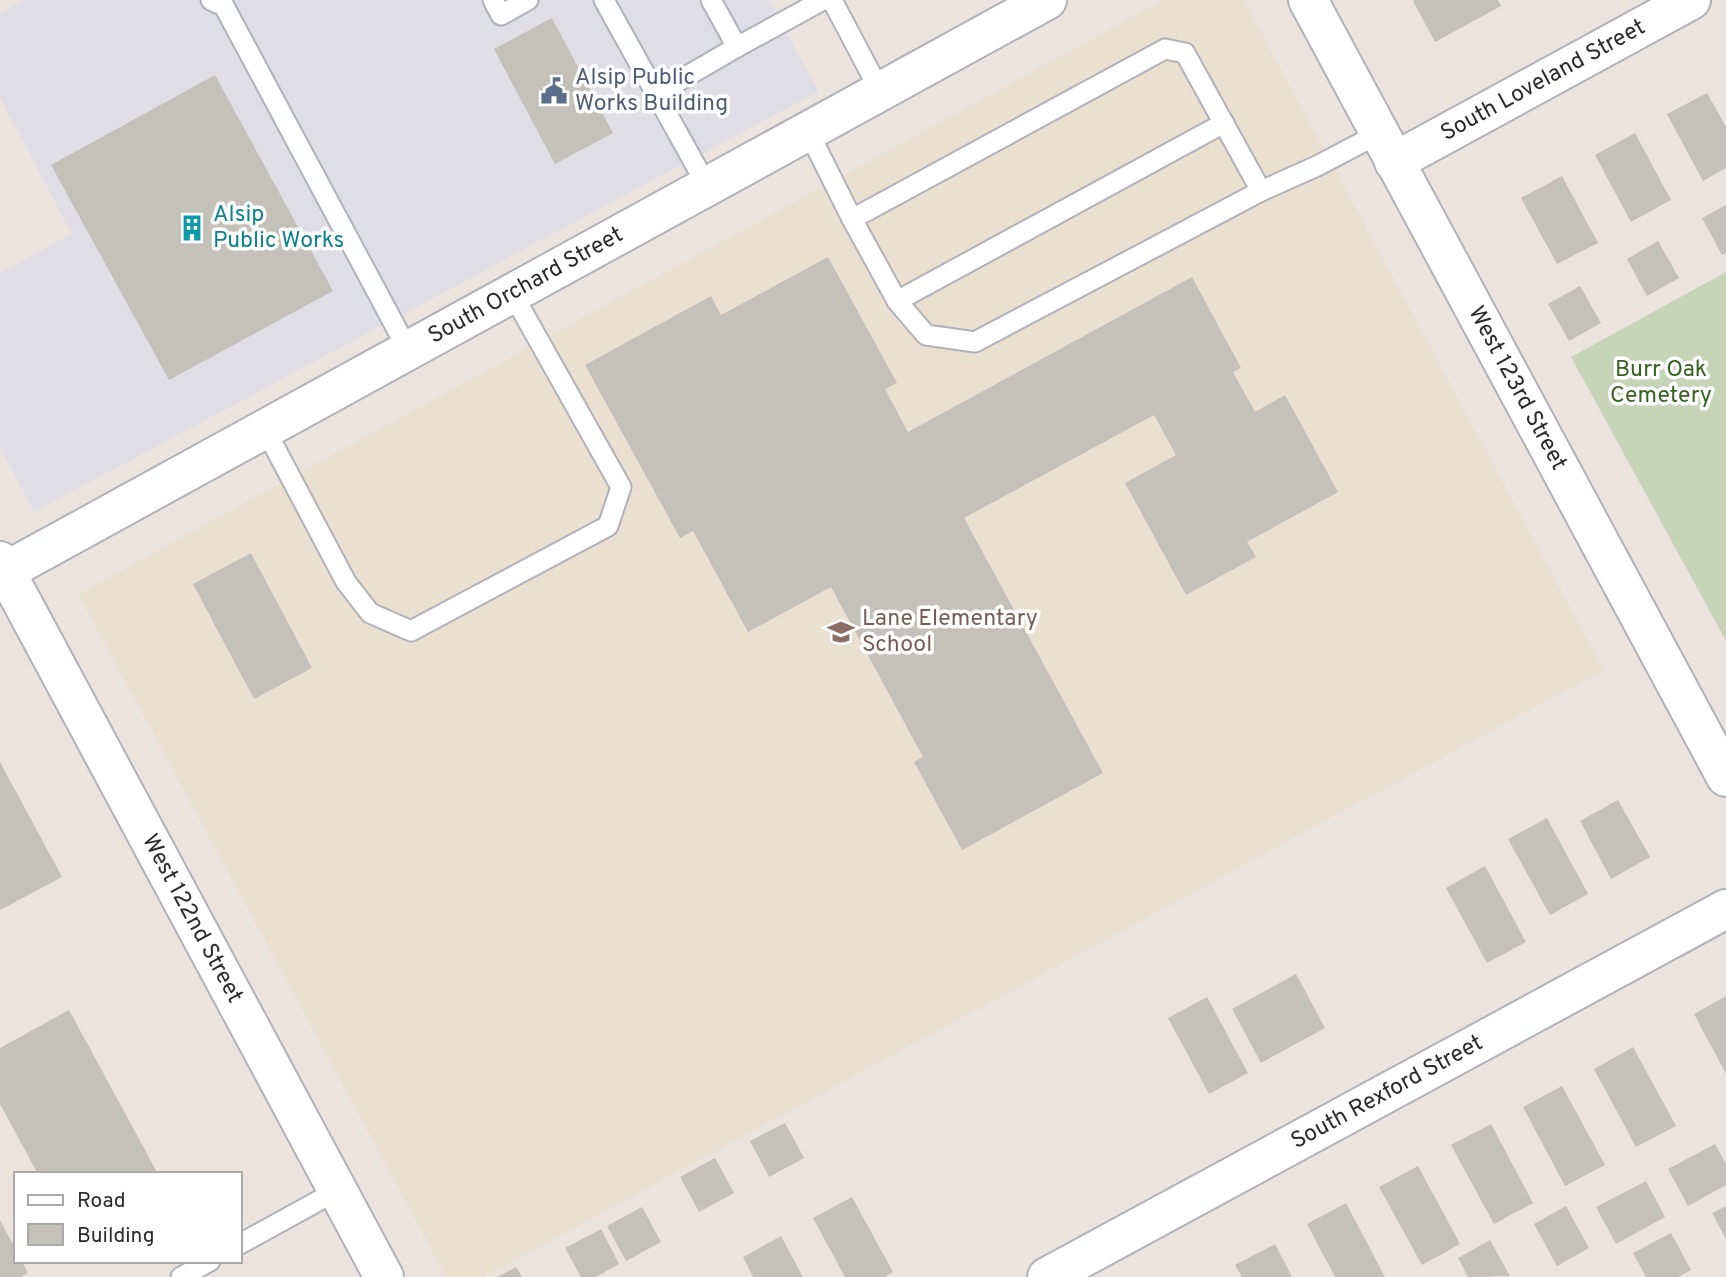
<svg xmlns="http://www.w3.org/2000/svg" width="1726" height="1277" font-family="Overpass,sans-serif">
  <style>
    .industrial { fill: #dfdee5 }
    .education { fill: #ebdfcf }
    .cemetery { fill: #c8d4b7 }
    .building { fill: #c4c0ba }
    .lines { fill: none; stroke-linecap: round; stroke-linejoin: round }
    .lane-casing { stroke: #afb2ba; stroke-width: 23 }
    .street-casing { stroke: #afb2ba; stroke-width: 42 }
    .secondary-casing { stroke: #afb2ba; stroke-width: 42 }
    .lane { stroke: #fff; stroke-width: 19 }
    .street { stroke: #fff; stroke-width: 38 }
    .secondary { stroke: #fff; stroke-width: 38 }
    .labels { text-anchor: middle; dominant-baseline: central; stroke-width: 7; stroke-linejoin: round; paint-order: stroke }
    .service-label { font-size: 23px; fill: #4e5e75; stroke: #fff; text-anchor: start }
    .street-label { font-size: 23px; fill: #2b2b2b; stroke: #fff }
    .culture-label { font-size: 23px; fill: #0d838f; stroke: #fff; text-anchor: start }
    .park-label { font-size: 23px; fill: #356221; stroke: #fff }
    .education-label { font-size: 23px; fill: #785e54; stroke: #fff; text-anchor: start }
  </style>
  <rect width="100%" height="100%" fill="#ebe4de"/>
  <!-- industrial -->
  <polygon class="industrial" points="24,0 769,0 819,91 34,512 0,448 0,273 72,234 0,98 0,13"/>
  <!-- education -->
  <polygon class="education" points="1163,0 1244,0 1604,670 484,1277 446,1277 78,594"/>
  <!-- cemetery -->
  <polygon class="cemetery" points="1726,272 1726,641 1571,357"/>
  <!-- building -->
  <g class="building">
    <polygon points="1415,0 1498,0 1501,6 1435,42 1413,1"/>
    <polygon points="552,18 613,133 555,164 494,49"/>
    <polygon points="215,75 333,291 169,380 51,165"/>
    <polygon points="1707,93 1726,127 1726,168 1703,181 1667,114"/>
    <polygon points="1635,133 1671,200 1631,222 1595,155"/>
    <polygon points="1562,176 1598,243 1557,264 1521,198"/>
    <polygon points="1726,205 1726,253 1722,255 1702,218"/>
    <polygon points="1658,241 1679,278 1647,296 1627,259"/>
    <polygon points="828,257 897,383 885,389 908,432 1192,277 1241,368 1233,372 1255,412 1285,395 1338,492 1247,542 1256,557 1186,595 1125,483 1176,455 1154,415 964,518 1103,773 962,850 914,762 923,757 831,587 748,632 693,531 680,538 585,365 711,296 721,315"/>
    <polygon points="1580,286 1601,323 1569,341 1548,304"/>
    <polygon points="251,553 312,668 254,699 193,584"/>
    <polygon points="0,762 62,877 0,910"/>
    <polygon points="1618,800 1650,857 1611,879 1580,821"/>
    <polygon points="1547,818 1588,894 1550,915 1508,839"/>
    <polygon points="1485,866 1526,942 1487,963 1446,888"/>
    <polygon points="1296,974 1325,1028 1261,1063 1232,1009"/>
    <polygon points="1726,996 1726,1074 1694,1014"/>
    <polygon points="1207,997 1248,1073 1209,1094 1168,1018"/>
    <polygon points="69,1010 158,1174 38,1174 0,1104 0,1048"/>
    <polygon points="1633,1047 1676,1126 1636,1147 1594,1069"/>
    <polygon points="1562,1086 1605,1165 1565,1186 1523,1107"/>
    <polygon points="785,1123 804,1158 769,1177 750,1141"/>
    <polygon points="1491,1124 1533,1203 1494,1224 1451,1145"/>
    <polygon points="1715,1144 1726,1164 1726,1185 1688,1206 1668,1169"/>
    <polygon points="715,1158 734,1193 699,1212 680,1177"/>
    <polygon points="1418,1166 1460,1244 1422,1265 1379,1187"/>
    <polygon points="1646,1181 1665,1217 1616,1244 1596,1207"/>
    <polygon points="852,1197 893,1272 885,1277 845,1277 813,1218"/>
    <polygon points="1346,1203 1385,1277 1335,1277 1307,1224"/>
    <polygon points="1566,1206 1589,1248 1557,1266 1534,1224"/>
    <polygon points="1726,1206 1726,1239 1712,1213"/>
    <polygon points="642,1207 661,1242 626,1261 607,1226"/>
    <polygon points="0,1220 16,1250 16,1261 22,1261 28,1273 21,1277 0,1277"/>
    <polygon points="601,1229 619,1264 596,1277 581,1277 565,1248"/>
    <polygon points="1671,1233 1691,1270 1678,1277 1646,1277 1633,1253"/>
    <polygon points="781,1236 803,1277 753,1277 743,1257"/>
    <polygon points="1490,1240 1510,1276 1468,1277 1458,1258"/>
    <polygon points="1275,1244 1292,1277 1242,1277 1235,1265"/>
    <polygon points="516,1267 522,1277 497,1277"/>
  </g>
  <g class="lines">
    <!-- lane casing -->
    <g class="lane-casing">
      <g id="lane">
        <polyline points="211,0 224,6 408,350"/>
        <polyline points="493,0 501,15 528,0"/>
        <polyline points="604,0 707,186"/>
        <polyline points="711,0 737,47 823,0"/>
        <polyline points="832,0 880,91"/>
        <polyline points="656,94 737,47"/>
        <polyline points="808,131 852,219 897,301 926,335 975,342 1261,191 1317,166 1380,133"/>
        <polyline points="852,219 1165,49 1185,53 1261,191"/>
        <polyline points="897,301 1224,123"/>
        <polyline points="265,429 346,582 370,613 411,631 608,526 621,487 512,293"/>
        <polyline points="240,1244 338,1190"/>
        <polyline points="181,1277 210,1261"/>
      </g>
    </g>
    <!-- street casing -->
    <g class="street-casing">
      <g id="street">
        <path id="s1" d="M1394,162L1691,0"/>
        <path id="s2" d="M0,561L384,1277"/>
        <path id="s3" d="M6,571L1047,0"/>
        <path id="s4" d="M1047,1277L1726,909"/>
      </g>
    </g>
    <!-- secondary casing -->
    <g class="secondary-casing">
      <g id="secondary">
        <path id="s5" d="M1308,0L1726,777"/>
      </g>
    </g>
    <!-- lane -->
    <use href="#lane" class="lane"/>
    <!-- street -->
    <use href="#street" class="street"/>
    <!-- secondary -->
    <use href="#secondary" class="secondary"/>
  </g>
  <!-- icons -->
  <defs>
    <g id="civic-bare" transform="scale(2.1)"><path d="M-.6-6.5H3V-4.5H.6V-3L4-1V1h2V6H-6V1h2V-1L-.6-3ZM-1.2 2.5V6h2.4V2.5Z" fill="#5c6f8a" stroke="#fff" stroke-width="2.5" paint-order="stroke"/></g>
    <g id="building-bare" transform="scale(2.1)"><path d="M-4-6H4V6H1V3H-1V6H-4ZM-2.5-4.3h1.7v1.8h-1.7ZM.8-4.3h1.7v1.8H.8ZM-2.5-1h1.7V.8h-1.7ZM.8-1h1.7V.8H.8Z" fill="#0f9aa8" stroke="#fff" stroke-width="2.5" paint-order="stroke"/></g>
    <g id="school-bare" transform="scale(2.1)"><path d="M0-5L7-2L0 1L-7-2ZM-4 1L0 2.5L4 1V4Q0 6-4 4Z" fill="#8d6e63" stroke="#fff" stroke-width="2.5" paint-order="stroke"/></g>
  </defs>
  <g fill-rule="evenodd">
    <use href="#civic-bare" x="554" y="91"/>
    <use href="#building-bare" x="192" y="228"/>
    <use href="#school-bare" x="841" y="632"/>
  </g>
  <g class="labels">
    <!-- service labels -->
    <g class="service-label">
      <text x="575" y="78">Alsip Public<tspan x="575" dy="26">Works Building</tspan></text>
    </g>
    <!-- street labels -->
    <g class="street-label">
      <text stroke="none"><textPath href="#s1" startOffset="170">South Loveland Street</textPath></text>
      <text stroke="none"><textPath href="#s3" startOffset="593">South Orchard Street</textPath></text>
      <text stroke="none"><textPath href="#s5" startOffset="441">West 123rd Street</textPath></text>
      <text stroke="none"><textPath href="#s2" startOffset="406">West 122nd Street</textPath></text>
      <text stroke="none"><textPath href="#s4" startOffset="387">South Rexford Street</textPath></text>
    </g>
    <!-- culture labels -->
    <g class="culture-label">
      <text x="213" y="215">Alsip<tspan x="213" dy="26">Public Works</tspan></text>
    </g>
    <!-- park labels -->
    <g class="park-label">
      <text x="1661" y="370">Burr Oak<tspan x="1661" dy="26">Cemetery</tspan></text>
    </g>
    <!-- education labels -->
    <g class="education-label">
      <text x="862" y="619">Lane Elementary<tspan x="862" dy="26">School</tspan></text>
    </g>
  </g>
  <!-- legend -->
  <rect x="14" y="1172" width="228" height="91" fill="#ffffff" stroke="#aaaaaa" stroke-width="2"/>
  <rect x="28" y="1195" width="35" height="10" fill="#ffffff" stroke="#aaaaaa" stroke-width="2"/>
  <text x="77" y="1207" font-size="21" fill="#2b2b2b">Road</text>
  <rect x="28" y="1224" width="35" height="21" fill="#c4c0ba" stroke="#aaaaaa" stroke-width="2"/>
  <text x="77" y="1242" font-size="21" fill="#2b2b2b">Building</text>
</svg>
